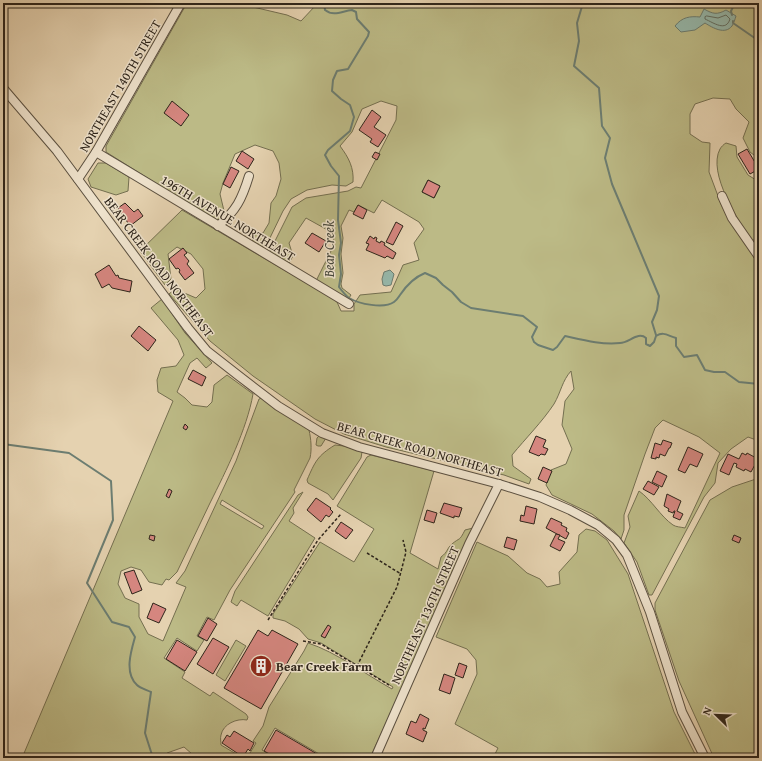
<svg xmlns="http://www.w3.org/2000/svg" width="762" height="761" font-family="'Gentium Book Plus',serif">
  <style>
    .green { fill: #bcba86; stroke: #746f50; fill-rule: evenodd }
    .water { fill: #96b8ab; stroke: #6c7d71 }
    .lines { fill: none; stroke-linecap: round; stroke-linejoin: round }
    .shore { stroke: #626e62; stroke-width: 1 }
    .stream { stroke: #6c7d71; stroke-width: 2 }
    .building { fill: #d5867f; stroke: #2d241a }
    .minor-casing { stroke: #5b5040; stroke-width: 10 }
    .path { stroke: #2d241a; stroke-width: 1.5; stroke-dasharray: 3 2; stroke-linecap: butt }
    .minor { stroke: #eee2cc; stroke-width: 8 }
    .labels { text-anchor: middle; dominant-baseline: central; stroke-width: 3; stroke-linejoin: round; paint-order: stroke }
    .street-label { font-size: 13px; fill: #2d241a; stroke: #eee2cc }
    .poi-label { font-size: 13px; font-weight: bold; fill: #2d241a; stroke: #eee2cc; text-anchor: start }
    .water-label { font-size: 14px; font-style: italic; fill: #47493e; stroke: #eee2cc }
  </style>
  <rect width="100%" height="100%" fill="#e5d2b0"/>
  <filter id="stains"><feTurbulence type="fractalNoise" baseFrequency=".005" numOctaves="4"/><feColorMatrix values="0 0 0 0 .2 0 0 0 0 .09 0 0 0 0 .02 0 0 0 .5 -.17"/></filter>
  <radialGradient id="worn" r=".72"><stop offset=".6" stop-color="#630" stop-opacity="0"/><stop offset="1" stop-color="#630" stop-opacity=".3"/></radialGradient>
  <!-- green -->
  <g class="green">
    <path d="M187,3H244L253,7L287,15L301,21L316,5V3H759V159L750,152L743,138L749,122L736,109L730,99L713,98L695,104L690,114V134L702,142L710,143L709,172L721,204L731,222L759,263V441L748,437L731,449L718,463L715,483L704,497L652,595H649L637,562L624,543L630,527L628,516L639,491C652,500 660,516 673,525C676,527 681,527 685,528L720,453L699,437L663,420L655,428L645,454L624,515V530L621,539L614,531L592,514L552,495L546,485L551,470L566,464L572,449L562,425L565,401L574,389L571,371C562,381 561,392 554,404C542,422 526,438 512,455L513,466L531,479L529,484L504,475L386,447L344,434L315,419L253,376L210,341L169,294L175,289L196,298L205,289L203,269L191,254L177,247L168,254L171,279L165,285L140,251L182,210L332,298L337,302L341,311H354V304L360,295L391,292L403,265L419,260L414,243L424,229L419,222L382,200L374,213L358,205L354,212L349,210L341,226L343,238L341,254L343,273L341,284L342,288L351,295L347,301L316,281L334,245L333,233L306,218L289,243L293,256L289,263L271,254L270,251L292,207L306,198L348,191L356,187L361,188L396,120L397,106L381,101L362,109L352,132L340,146C349,158 354,168 353,182L346,186L332,185L307,190L291,199L283,211L267,244L261,247L252,241L254,235L263,233L269,223L271,203L276,196L281,179L279,163L273,151L255,145L235,154L223,183L220,194L225,215L216,221L106,152V146ZM428,180L440,186L434,198L422,192Z"/>
    <path d="M726,143L736,146L737,157L748,175L756,180L757,197L759,198V236L752,241C739,222 707,173 720,149C721,147 724,144 726,143Z"/>
    <polygon points="98,163 106,163 129,177 128,191 116,195 91,187 88,179"/>
    <path d="M162,299L185,333L212,363L206,368L197,358L190,363L177,392L185,398L192,405L207,407L212,402L214,385L227,375L253,394C247,429 226,471 210,503C199,526 188,549 177,572L169,580L166,579L162,585L149,582L141,570L131,567L121,571L118,584L125,598L139,604V617L148,634L163,641L186,587L176,583L185,571L236,461L259,399L262,398L309,430C311,439 312,449 310,458L294,490L295,492L230,590L214,620L207,617L197,636L204,640L197,651L177,638L164,658L185,672L182,678L210,696L213,692L246,714L248,717L247,720C237,718 223,724 221,735C220,738 221,742 221,745L243,758L250,753L256,743L253,741L263,726L269,707L304,651L308,643C336,652 365,674 392,689L393,687L321,643L308,639L299,629L285,621L273,618V614L320,542L354,562L374,529L337,506L367,457L371,455L434,471L410,553L438,569L441,557C448,552 447,548 452,544C460,537 459,542 465,530L473,528L453,570L419,651L370,758H326L275,728L262,750L275,758H193L192,754L184,747L167,753L164,758H22L173,401L158,392L157,380L161,368L176,366L184,355L178,340L151,308ZM222,500L264,526L262,529L220,504Z"/>
    <polygon points="320,435 326,438 321,446 318,446 316,445 317,438"/>
    <path d="M335,445L344,446L362,452L361,458L333,500L328,494L308,483L307,480C315,462 317,456 335,445Z"/>
    <polygon points="759,478 759,758 714,758 679,681 655,610 655,603 710,500 732,487"/>
    <polygon points="303,492 293,508 294,513 289,521 315,538 268,616 241,600 237,606 231,602 235,591 298,495"/>
    <polygon points="586,529 595,531 607,540 628,574 674,712 697,758 493,758 498,748 455,724 477,674 476,660 467,649 436,637 477,542 508,556 527,573 540,579 547,587 560,584 559,572 577,552 579,535"/>
    <polygon points="236,640 246,646 225,681 216,675"/>
  </g>
  <!-- water -->
  <g class="water">
    <path d="M704,9C713,14 717,15 726,10L736,16C735,19 734,23 732,26C725,35 713,28 705,23L695,30L681,32L675,26C682,17 690,16 700,17Z"/>
    <polygon points="390,270 394,274 391,285 386,286 383,285 382,279 384,272"/>
  </g>
  <g class="lines">
    <!-- shore -->
    <path class="shore" d="M707,16L718,18L726,15L730,19C726,32 714,23 705,19V17Z"/>
    <!-- stream -->
    <g class="stream">
      <path d="M324,3L325,10C334,17 342,11 352,10L356,12L357,19L369,32L368,36L348,69L337,71L333,80L332,91L341,99L350,105L354,117L350,131L328,150L325,155L331,166L339,176L338,220L341,243L339,255L341,274L339,287C342,291 345,295 349,298C359,304 384,309 394,302C397,300 398,298 400,295C406,286 415,277 425,273L436,278L443,285L452,292L461,302L471,308L523,316L537,327L532,337L534,342L538,345L553,350L557,347L565,336C583,340 602,345 620,343C629,343 638,331 646,338V344L650,346L654,342L656,336C664,331 668,336 676,338V346L684,357L697,355L705,370L714,372H725L739,382L759,384"/>
      <polyline points="583,3 577,23 579,41 574,66 599,88 602,126 610,138 605,158 612,184 659,296 657,310 652,322 656,335"/>
      <polyline points="732,15 731,11 735,3"/>
      <polyline points="733,21 733,23 759,41"/>
      <path d="M3,444L69,453L111,481L113,520L87,583L112,622L129,627L135,637C131,651 124,673 137,685C140,688 147,690 151,692L145,733L153,758"/>
    </g>
  </g>
  <!-- building -->
  <g class="building">
    <polygon points="172,101 189,115 181,126 164,113"/>
    <polygon points="372,110 381,117 374,127 386,135 378,147 370,142 372,139 359,130"/>
    <polygon points="747,149 759,169 750,174 738,154"/>
    <polygon points="242,151 254,159 248,169 236,161"/>
    <polygon points="375,152 380,154 377,160 372,157"/>
    <polygon points="231,167 239,171 230,188 223,184"/>
    <polygon points="428,180 440,186 434,198 422,192"/>
    <polygon points="125,203 134,212 138,209 143,216 130,226 118,208"/>
    <polygon points="358,205 367,210 363,219 353,214"/>
    <polygon points="396,222 403,226 393,245 386,242"/>
    <polygon points="312,233 326,241 319,252 305,243"/>
    <polygon points="370,236 374,239 375,237 377,238 376,241 380,243 381,241 385,243 384,245 396,253 393,259 387,256 385,258 366,250 369,244 366,243"/>
    <polygon points="183,248 187,253 184,255 189,261 187,264 194,273 185,280 179,272 180,270 178,268 176,269 169,259"/>
    <polygon points="109,265 116,276 118,275 119,278 132,281 130,292 112,288 109,284 102,288 95,274"/>
    <polygon points="139,326 156,340 148,351 131,336"/>
    <polygon points="193,370 206,377 202,386 188,379"/>
    <polygon points="185,424 188,427 186,430 183,428"/>
    <polygon points="536,436 546,440 543,447 548,449 545,455 541,454 539,456 529,452"/>
    <polygon points="663,440 672,443 670,448 669,448 665,456 660,454 659,458 656,457 656,459 651,458 655,443 661,445"/>
    <polygon points="688,447 703,454 697,467 690,464 685,473 678,470"/>
    <polygon points="742,453 746,455 747,453 758,459 751,472 745,469 744,471 736,467 737,464 734,463 729,475 720,471 728,454 739,459"/>
    <polygon points="543,467 552,471 547,483 538,479"/>
    <polygon points="657,471 667,476 662,487 652,482"/>
    <polygon points="648,481 659,487 654,495 643,489"/>
    <polygon points="169,489 172,491 169,498 166,496"/>
    <polygon points="667,494 681,501 677,511 683,514 680,520 673,517 675,511 674,511 673,513 668,511 669,509 664,506"/>
    <polygon points="316,498 331,508 330,509 333,512 329,517 326,515 321,522 307,510"/>
    <polygon points="444,503 462,508 459,517 454,516 454,518 440,513"/>
    <polygon points="526,506 537,509 534,524 520,521 521,515 524,516"/>
    <polygon points="427,510 437,513 434,523 424,520"/>
    <polygon points="551,518 562,523 561,525 567,528 566,531 569,533 566,539 546,528"/>
    <polygon points="341,522 353,530 346,539 335,531"/>
    <polygon points="556,534 560,535 558,539 565,542 560,551 550,546"/>
    <polygon points="150,535 155,536 154,541 149,539"/>
    <polygon points="734,535 741,538 739,543 732,540"/>
    <polygon points="507,537 517,540 514,550 504,547"/>
    <polygon points="134,570 142,590 132,594 124,573"/>
    <polygon points="153,603 166,609 159,623 147,618"/>
    <polygon points="208,618 217,624 207,641 198,636"/>
    <polygon points="328,625 331,627 325,638 321,636"/>
    <polygon points="258,630 268,636 272,630 298,644 261,709 224,688"/>
    <polygon points="213,638 229,647 213,674 197,664"/>
    <polygon points="177,640 197,652 185,671 166,659"/>
    <polygon points="459,663 467,666 463,678 455,675"/>
    <polygon points="444,674 455,678 450,694 439,690"/>
    <polygon points="420,714 429,719 425,729 423,728 423,730 427,732 423,742 406,734 411,721 416,723"/>
    <polygon points="276,730 324,758 277,758 264,751"/>
    <polygon points="234,731 254,743 250,751 248,749 243,757 222,743 227,735 230,737"/>
  </g>
  <g class="lines">
    <!-- minor casing -->
    <g class="minor-casing">
      <g id="minor">
        <polyline points="3,88 57,151 188,328 207,351 239,376 278,406 322,433 359,447 499,484 540,497 570,510 598,525 616,540 627,555 650,612 682,712 705,758"/>
        <polyline points="96,152 349,304"/>
        <polyline points="78,179 96,152 181,3"/>
        <polyline points="722,196 732,218 759,257"/>
        <path d="M218,226C236,211 242,199 249,176"/>
        <polyline points="375,758 469,544 499,484"/>
      </g>
    </g>
    <!-- path -->
    <g class="path">
      <polyline points="367,553 401,574"/>
      <polyline points="268,620 318,540 341,514"/>
      <polyline points="303,641 321,644 389,685"/>
      <polyline points="357,666 397,587 406,552 403,540"/>
    </g>
    <!-- minor -->
    <use href="#minor" class="minor"/>
  </g>
  <!-- icons -->
  <defs>
    <g id="building-disc" transform="scale(1.15)"><circle r="9.5" fill="#8f2418" stroke="#eee2cc"/><path d="M-4-6H4V6H1V3H-1V6H-4ZM-2.5-4.3h1.7v1.8h-1.7ZM.8-4.3h1.7v1.8H.8ZM-2.5-1h1.7V.8h-1.7ZM.8-1h1.7V.8H.8Z" fill="#fff"/></g>
  </defs>
  <g fill-rule="evenodd">
    <use href="#building-disc" x="261" y="666"/>
  </g>
  <g class="labels">
    <!-- street labels -->
    <g class="street-label">
      <text transform="translate(120 86) rotate(-60)">NORTHEAST 140TH STREET</text>
      <text transform="translate(228 218) rotate(31)">196TH AVENUE NORTHEAST</text>
      <text transform="translate(159 267) rotate(53)">BEAR CREEK ROAD NORTHEAST</text>
      <text transform="translate(420 449) rotate(16)">BEAR CREEK ROAD NORTHEAST</text>
      <text transform="translate(425 615) rotate(-66)">NORTHEAST 136TH STREET</text>
    </g>
    <!-- poi labels -->
    <g class="poi-label">
      <text x="276" y="666">Bear Creek Farm</text>
    </g>
    <!-- water labels -->
    <g class="water-label">
      <text transform="translate(329 249) rotate(-90)">Bear Creek</text>
    </g>
  </g>
  <!-- margin -->
  <rect width="762" height="761" fill="none" stroke="#e5d2b0" stroke-width="16"/>
  <rect x="4" y="4" width="754" height="753" fill="none" stroke="#2d241a" stroke-width="2"/>
  <rect x="8" y="8" width="746" height="745" fill="none" stroke="#2d241a"/>
  <!-- north arrow -->
  <g transform="translate(716 715) rotate(293)" stroke="#eee2cc" stroke-width="3" paint-order="stroke">
  <path d="M0-3L7 15L0 10L-7 15Z" fill="#2d241a"/>
  <text y="-6" font-size="11" font-weight="bold" text-anchor="middle" fill="#2d241a">N</text>
  </g>
  <rect width="100%" height="100%" filter="url(#stains)"/>
  <rect width="100%" height="100%" fill="url(#worn)"/>
</svg>
